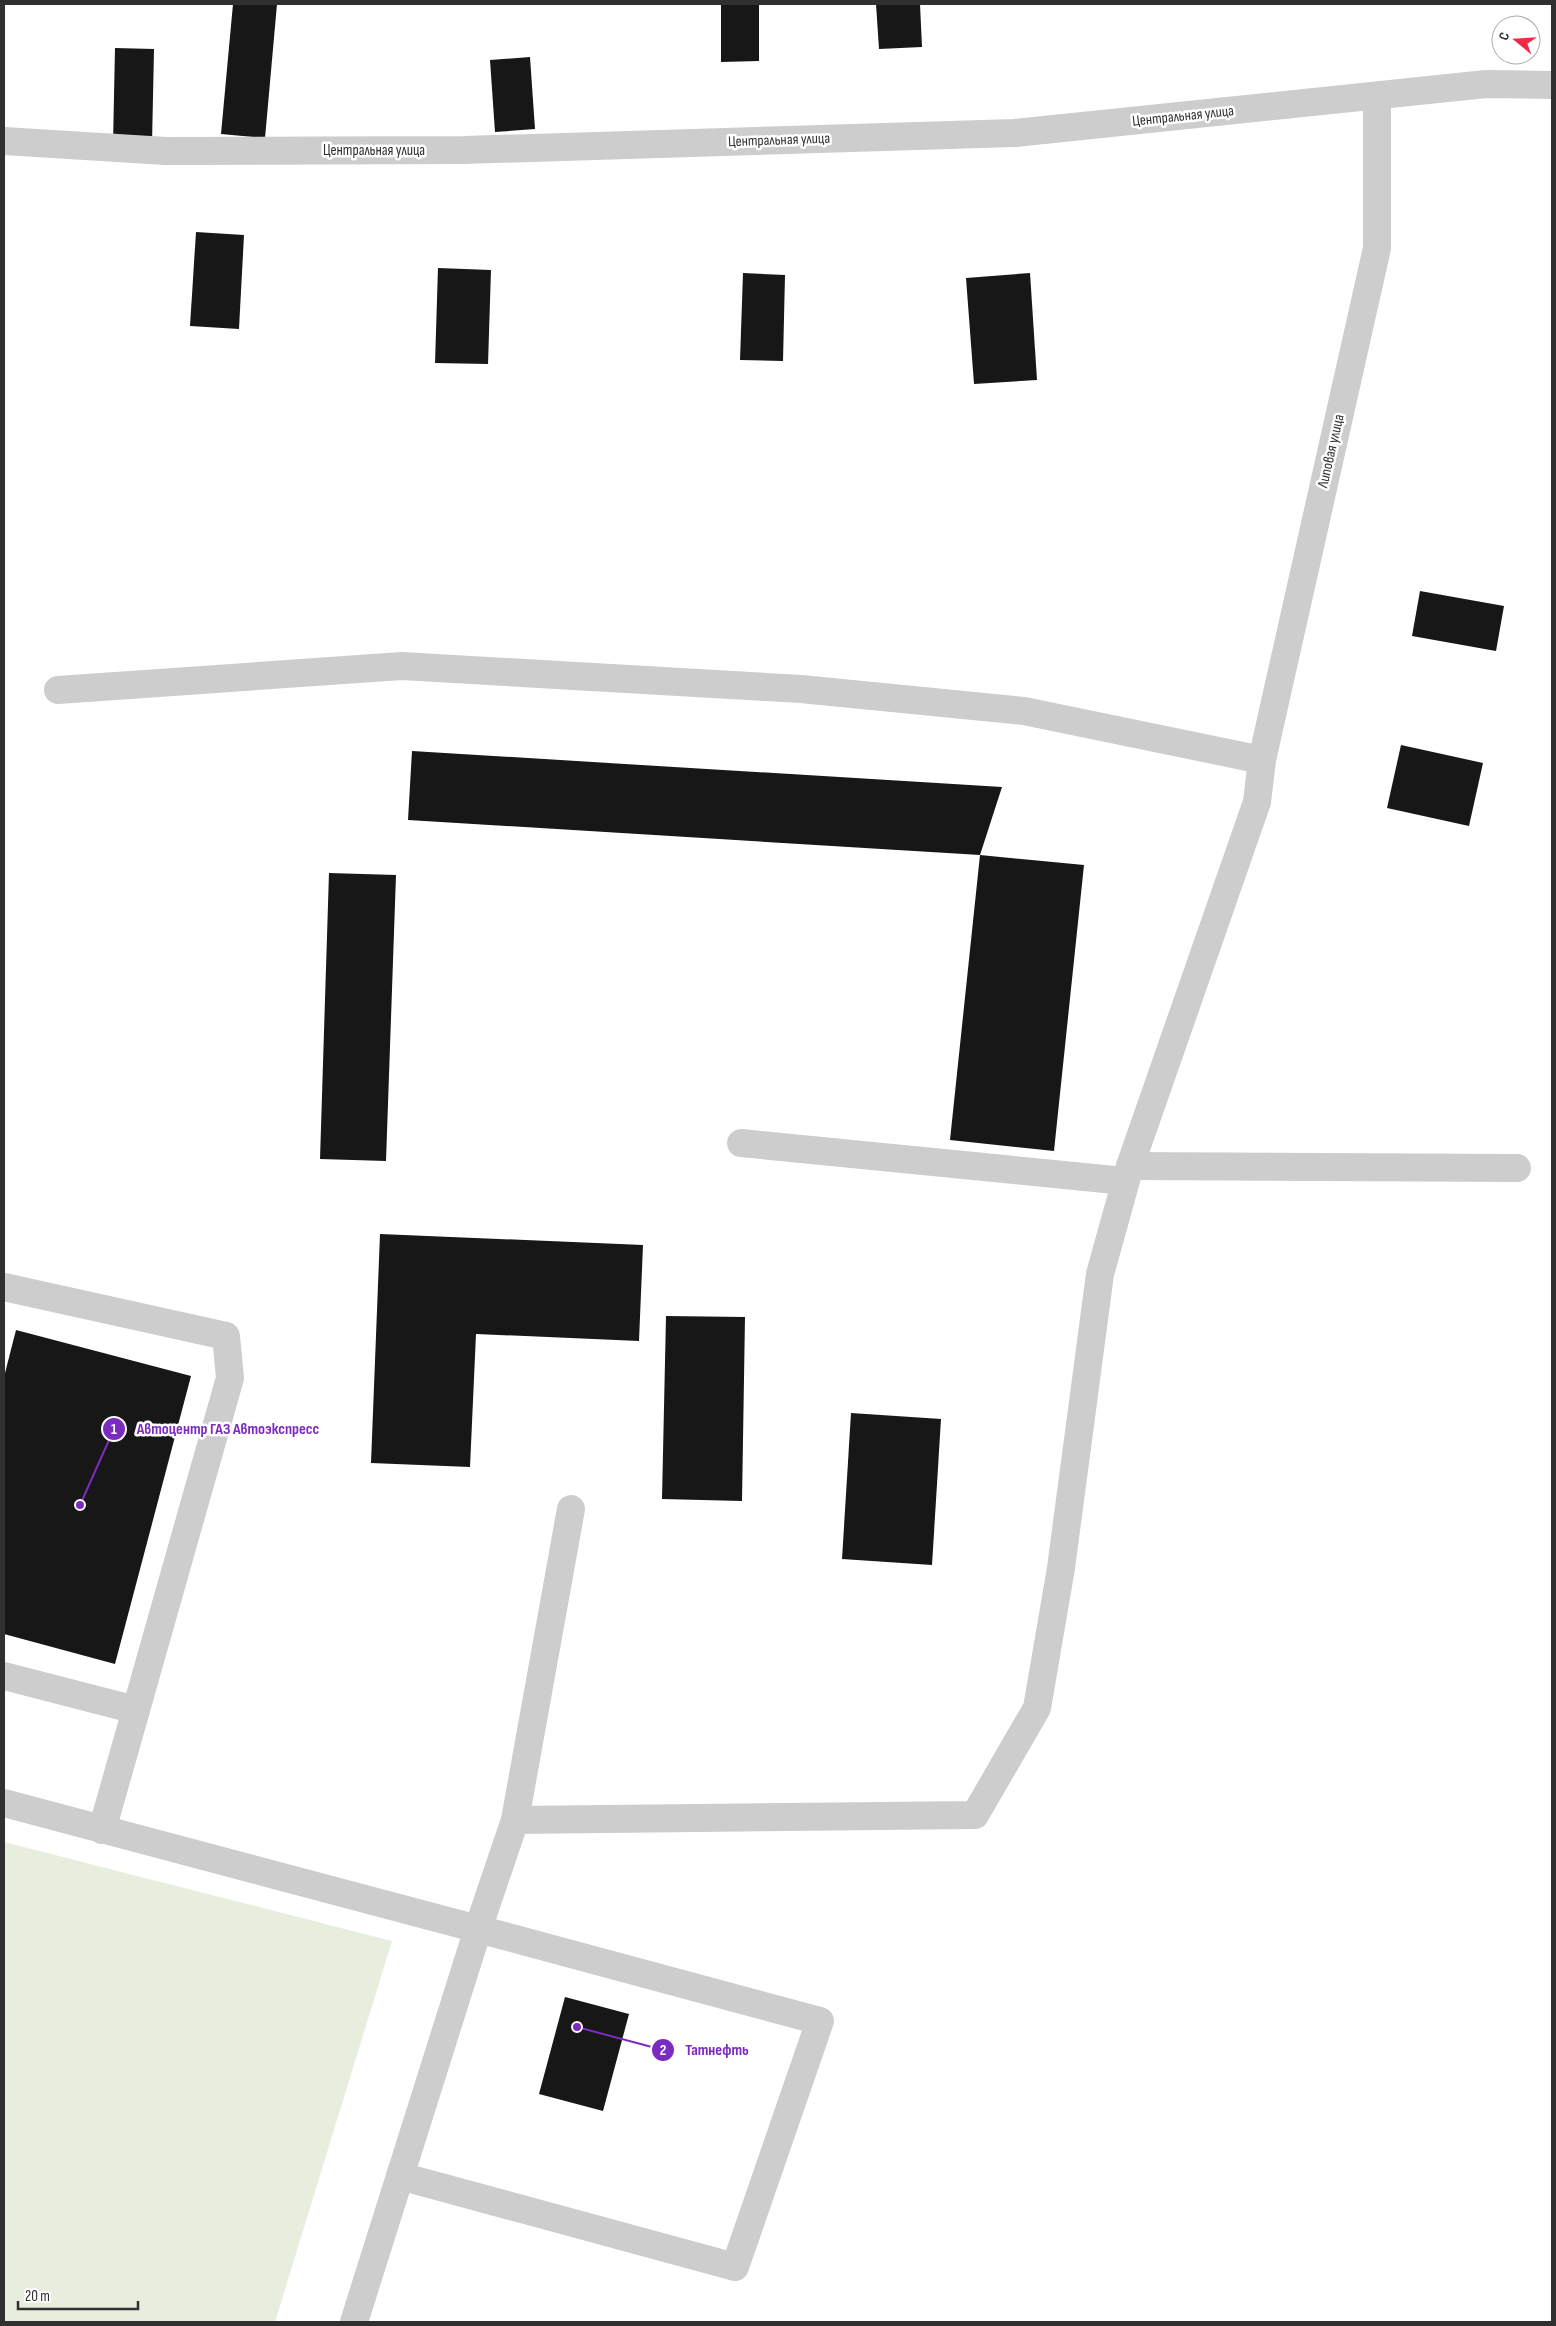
<svg xmlns="http://www.w3.org/2000/svg" width="1556" height="2326" font-family="'Sofia Sans Condensed',sans-serif">
  <style>
    .green { fill: #e8eede }
    .building { fill: #171717 }
    .lines { fill: none; stroke-linecap: round; stroke-linejoin: round }
    .minor { stroke: #cdcdcd; stroke-width: 28 }
    .labels { text-anchor: middle; dominant-baseline: central; stroke-width: 5; stroke-linejoin: round; paint-order: stroke }
    .street-label { font-size: 15px; fill: #303030; stroke: #fff }
    .leader { fill: none; stroke: #7b2cbf; stroke-width: 2 }
    .callout-dot { fill: #7b2cbf; stroke: #fff; stroke-width: 2 }
    .mark-label { font-size: 15px; text-anchor: middle; font-weight: bold; fill: #fff }
    .callout-label { font-size: 16px; text-anchor: middle; font-weight: bold; fill: #7b2cbf; stroke: #fff; stroke-width: 5; stroke-linejoin: round; paint-order: stroke }
  </style>
  <rect width="100%" height="100%" fill="#fff"/>
  <!-- green -->
  <polygon class="green" points="4,1842 392,1941 275,2322 4,2322"/>
  <!-- building -->
  <g class="building">
    <polygon points="233,4 277,4 265,138 221,134"/>
    <polygon points="721,4 759,4 759,61 721,62"/>
    <polygon points="876,4 920,4 922,47 879,49"/>
    <polygon points="115,48 154,49 152,144 113,144"/>
    <polygon points="530,57 535,129 495,132 490,60"/>
    <polygon points="196,232 244,235 239,329 190,326"/>
    <polygon points="438,268 491,270 488,364 435,363"/>
    <polygon points="743,273 785,275 783,361 740,360"/>
    <polygon points="1030,273 1037,380 974,384 966,278"/>
    <polygon points="1420,591 1504,606 1496,651 1412,636"/>
    <polygon points="1401,745 1483,763 1469,826 1387,808"/>
    <polygon points="412,751 1002,787 980,855 1084,865 1054,1151 950,1140 980,855 408,820"/>
    <polygon points="329,873 396,875 386,1161 320,1159"/>
    <polygon points="380,1234 643,1245 639,1341 476,1334 470,1467 371,1463"/>
    <polygon points="666,1316 745,1317 742,1501 662,1499"/>
    <polygon points="16,1330 191,1376 115,1664 4,1634 4,1377"/>
    <polygon points="851,1413 941,1419 932,1565 842,1559"/>
    <polygon points="565,1997 629,2014 603,2111 539,2094"/>
  </g>
  <g class="lines">
    <!-- minor -->
    <g class="minor">
      <polyline points="4,141 166,151 464,150 1015,133 1486,84 1552,85"/>
      <polyline points="58,690 402,666 801,689 1024,711 1262,760"/>
      <polyline points="741,1143 1125,1181"/>
      <polyline points="1130,1166 1517,1168"/>
      <polyline points="4,1287 226,1336 230,1378 102,1830"/>
      <polyline points="4,1676 136,1710"/>
      <polyline points="4,1803 478,1929 354,2322"/>
      <polyline points="515,1820 571,1509"/>
      <polyline points="400,2176 735,2267 820,2021 478,1929 515,1820 975,1815 1037,1708 1061,1568 1100,1274 1130,1166 1257,802 1262,760 1377,248 1377,96"/>
    </g>
  </g>
  <g class="labels">
    <!-- street labels -->
    <g class="street-label">
      <text transform="translate(1183 116) rotate(-6)">Центральная улица</text>
      <text transform="translate(779 140) rotate(-2)">Центральная улица</text>
      <text x="374" y="150">Центральная улица</text>
      <text transform="translate(1331 451) rotate(-77)">Липовая улица</text>
    </g>
  </g>
  <!-- callouts -->
  <path class="leader" d="M80 1505L114 1429M577 2027L663 2050"/>
  <g class="callout-dot">
    <circle cx="80" cy="1505" r="5"/>
    <circle cx="577" cy="2027" r="5"/>
    <circle cx="114" cy="1429" r="12"/>
    <circle cx="663" cy="2050" r="12"/>
  </g>
  <g class="mark-label">
    <text x="114" y="1434">1</text>
    <text x="663" y="2055">2</text>
  </g>
  <g class="callout-label">
    <text x="228" y="1434">Автоцентр ГАЗ Автоэкспресс</text>
    <text x="717" y="2055">Татнефть</text>
  </g>
  <!-- border -->
  <rect width="1556" height="2326" fill="none" stroke="#303030" stroke-width="10"/>
  <!-- north arrow -->
  <g transform="translate(1516 40) rotate(288)"><circle r="24" fill="#ffffff" stroke="#acacac"/>
  <path d="M0-4L9 19L0 12L-9 19Z" fill="#f02a46"/>
  <text y="-8" font-size="14" font-weight="bold" text-anchor="middle" fill="#303030">С</text>
  </g>
  <!-- scale -->
  <path d="M18 2301v8h120v-8" fill="none" stroke="#303030" stroke-width="2.5"/>
  <text x="25" y="2301" font-size="15" fill="#303030" stroke="#ffffff" stroke-width="4" paint-order="stroke">20 m</text>
</svg>
